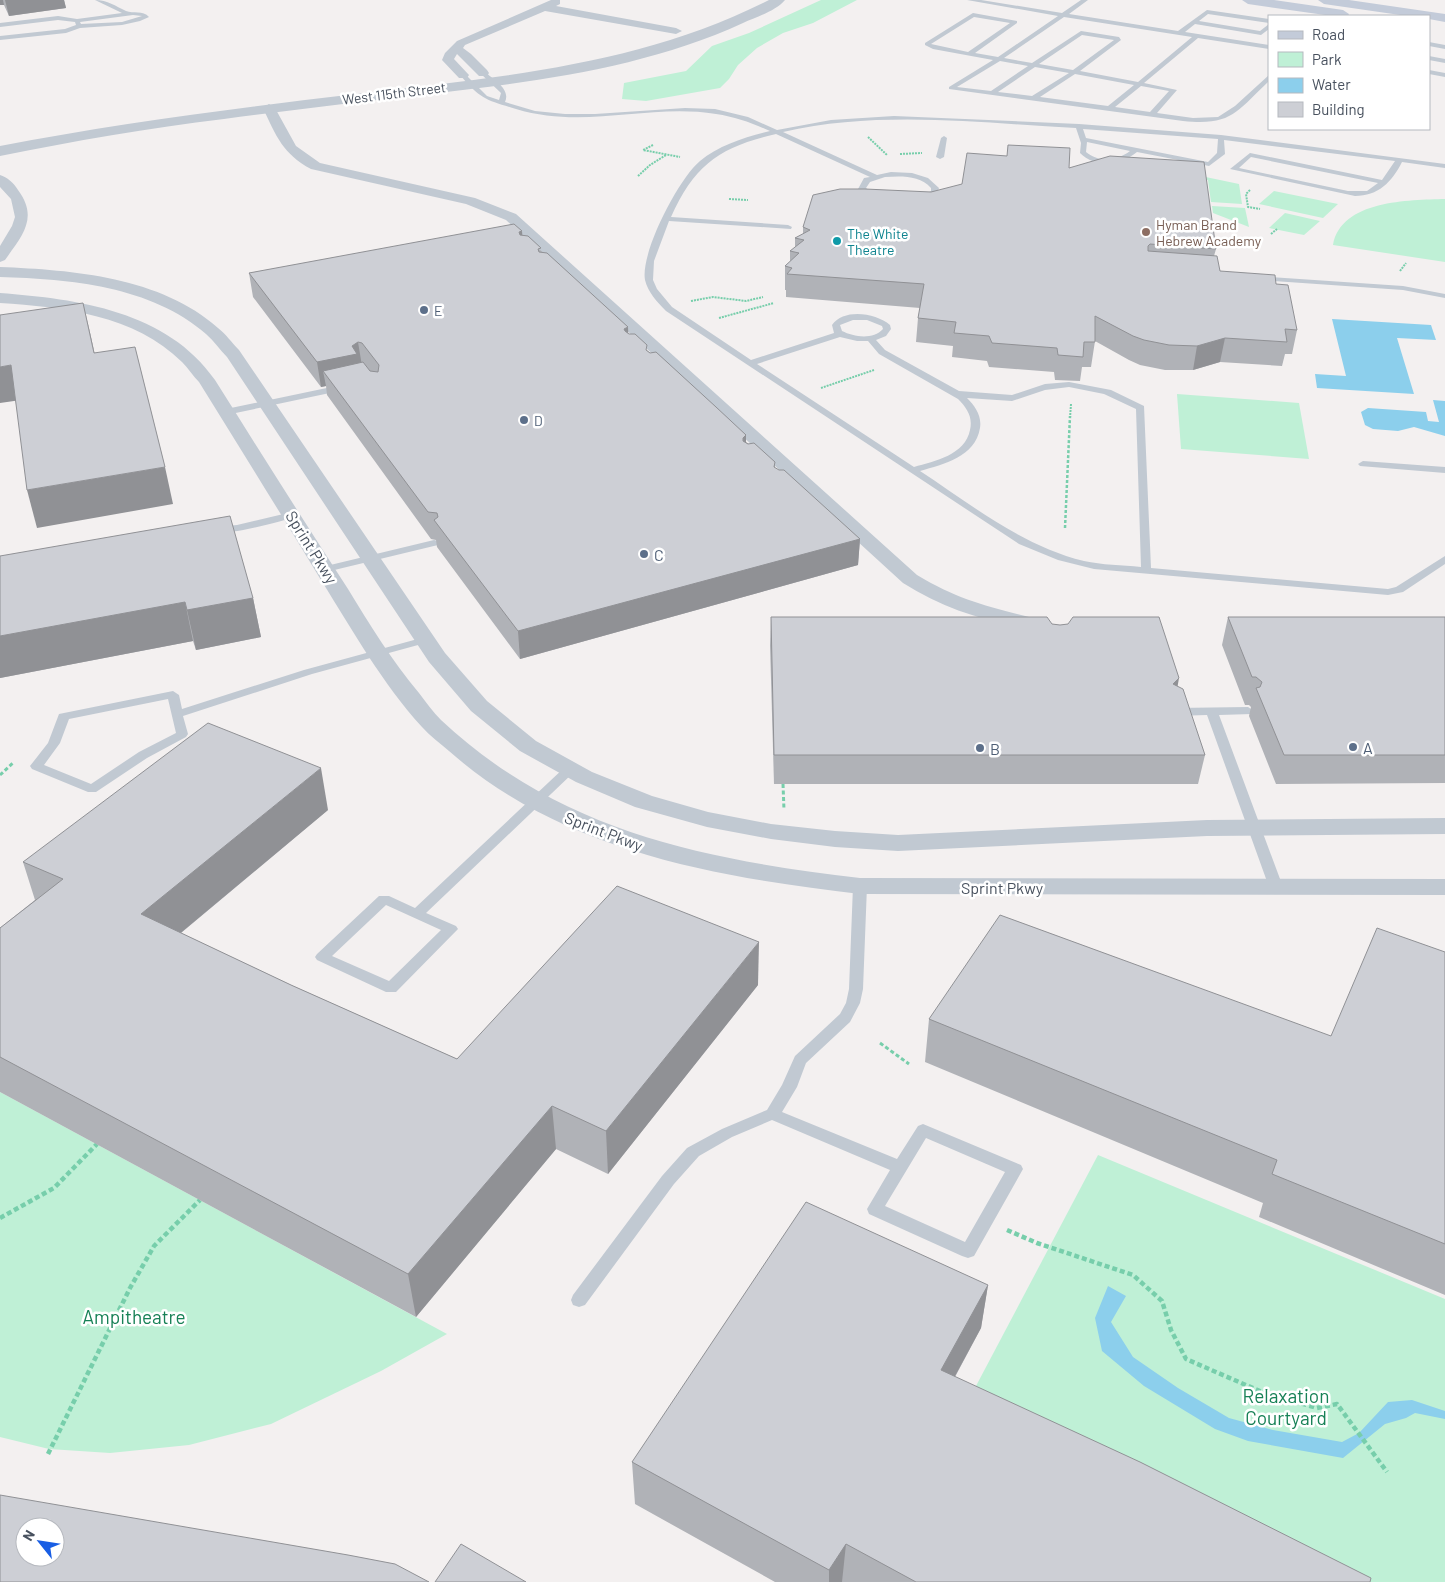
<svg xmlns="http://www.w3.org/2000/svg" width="1445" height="1582" font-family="Barlow,sans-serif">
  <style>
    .green { fill: #bff0d6 }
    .water { fill: #8ccfec }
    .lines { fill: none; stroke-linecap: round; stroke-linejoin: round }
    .path-far3 { stroke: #77ceab; stroke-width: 2; stroke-dasharray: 2 1; stroke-linecap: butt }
    .path-far2 { stroke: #77ceab; stroke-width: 2.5; stroke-dasharray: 3 2; stroke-linecap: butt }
    .path-far1 { stroke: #77ceab; stroke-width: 3; stroke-dasharray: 4 2.5; stroke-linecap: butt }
    .path { stroke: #77ceab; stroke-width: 4.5; stroke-dasharray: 5 3; stroke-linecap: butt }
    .service { fill: #c1c9d2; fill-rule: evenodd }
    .minor { fill: #c1c9d2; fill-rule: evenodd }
    .tertiary { fill: #c1c9d2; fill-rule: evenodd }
    .secondary { fill: #c3cbd9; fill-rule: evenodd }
    .wall { fill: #b0b2b7 }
    .shaded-wall { fill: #909195 }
    .building { fill: #cdcfd5; stroke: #909195; fill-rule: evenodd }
    .education-dot { fill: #8d6e63; stroke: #fff; stroke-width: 2 }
    .culture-dot { fill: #0f9aa8; stroke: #fff; stroke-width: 2 }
    .service-dot { fill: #5c6f8a; stroke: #fff; stroke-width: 2 }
    .labels { text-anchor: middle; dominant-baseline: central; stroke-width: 5; stroke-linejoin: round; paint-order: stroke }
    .far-street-label { font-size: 14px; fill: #48515e; stroke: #fff }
    .far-education-label { font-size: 14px; fill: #785e54; stroke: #fff; text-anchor: start }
    .far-culture-label { font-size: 14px; fill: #0d838f; stroke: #fff; text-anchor: start }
    .far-service-label { font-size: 14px; fill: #4e5e75; stroke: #fff; text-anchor: start }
    .street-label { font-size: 16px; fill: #48515e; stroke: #fff }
    .service-label { font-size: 16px; fill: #4e5e75; stroke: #fff; text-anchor: start }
    .near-park-label { font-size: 19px; fill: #178156; stroke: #fff }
  </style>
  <rect width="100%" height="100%" fill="#f3f0f0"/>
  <!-- green -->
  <g class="green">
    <polygon points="821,0 857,0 813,23 783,33 757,48 738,65 729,79 720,88 646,101 622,99 624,83 686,71 712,46 749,33"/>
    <polygon points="1158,167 1239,184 1242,204 1211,202 1208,180 1135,176"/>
    <polygon points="1274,191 1338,204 1323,218 1259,204"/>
    <path d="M1445,199V262L1333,245C1341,200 1409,200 1445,199Z"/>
    <polygon points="1212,206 1245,208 1249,227 1213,213"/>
    <polygon points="1285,213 1320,221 1304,235 1269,228"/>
    <polygon points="1177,394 1299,403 1309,459 1181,449"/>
    <polygon points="0,1092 447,1334 381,1371 271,1424 189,1445 110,1453 49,1449 0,1437"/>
    <polygon points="1098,1155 1445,1299 1445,1582 1284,1582 958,1420"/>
  </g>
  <!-- water -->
  <g class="water">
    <polygon points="1332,319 1431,325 1436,340 1397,338 1414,394 1317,388 1315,374 1346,376"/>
    <polygon points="1433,400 1445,401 1445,436 1414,427 1398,431 1373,429 1365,425 1361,412 1368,408 1426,412 1428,421 1439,422"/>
    <polygon points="1108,1286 1126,1296 1111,1322 1133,1357 1178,1388 1229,1418 1273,1430 1342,1442 1359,1433 1388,1402 1412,1400 1445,1411 1445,1419 1415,1413 1406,1418 1385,1424 1343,1458 1248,1441 1215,1429 1144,1386 1102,1351 1095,1318"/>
  </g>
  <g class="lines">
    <!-- path-far3 -->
    <g class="path-far3">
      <polyline points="868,137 887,155"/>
      <polyline points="653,145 643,150 680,157"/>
      <polyline points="900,154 922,153"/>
      <polyline points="638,176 650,165 666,155"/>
      <polyline points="1250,190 1246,194 1248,207 1260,209"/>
      <polyline points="729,199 748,200"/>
      <polyline points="1271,234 1277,229"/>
      <polyline points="1400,271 1406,263"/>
      <polyline points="691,301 713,297 746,301 763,297"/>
      <polyline points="719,318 774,303"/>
      <polyline points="821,388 874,370"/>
      <polyline points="1070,418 1071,404"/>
    </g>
    <!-- path-far2 -->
    <polyline class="path-far2" points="1065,528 1070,416"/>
    <!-- path-far1 -->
    <g class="path-far1">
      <polyline points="0,775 14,762"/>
      <polyline points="783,784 784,810"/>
      <polyline points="880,1043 909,1064"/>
    </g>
    <!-- path -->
    <g class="path">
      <polyline points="0,1218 54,1188 97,1144"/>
      <polyline points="1007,1230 1037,1243 1133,1275 1162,1301 1171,1330 1186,1359 1262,1392 1317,1408 1337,1404 1387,1472"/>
      <polyline points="48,1454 130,1288 154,1246 200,1200"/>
    </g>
    <!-- service -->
    <g class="service">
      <path d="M95,0C108,0 115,6 126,11C133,14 143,10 149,17L140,21L122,25L80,28L66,33L0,40V36L65,29L76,25L75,22L58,20L0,27V23L58,16L77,19L122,13ZM133,15L142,16L122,22L81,24L80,22Z"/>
      <path d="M967,0H981L1062,13L1081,0H1088L1069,14L1178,31L1207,10L1269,19V23L1208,14L1199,21L1260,31L1269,24V29L1261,35L1195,24L1185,32L1269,45V49L1198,38L1144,83L1177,90L1157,113L1193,118L1218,117L1235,106L1269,75V81C1236,112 1232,126 1183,121L949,89V87L993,60L933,49L925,45V43L973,13L1017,21V23L975,53L998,57L1058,16ZM974,17L1010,23L968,52L931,44ZM1064,17L1192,37L1138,82L1080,71L1121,40L1119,37L1081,31L1032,63L1004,58ZM1082,35L1114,40L1073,70L1039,64ZM1000,61L1028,66L991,91L957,87ZM1035,67L1069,73L1032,96L998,92ZM1075,74L1134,85L1108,106L1040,97ZM1141,86L1169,91L1150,112L1115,107Z"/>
      <polygon points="1429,42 1445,45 1445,49 1429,46"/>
      <polygon points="1429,56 1445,59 1445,63 1429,60"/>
      <polygon points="1429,70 1445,73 1445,77 1429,74"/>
      <path d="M481,72H485C494,80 511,89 505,102L535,111L565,114H595L685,108L715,109L748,117L777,130L831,120L894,116L1079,124L1221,135L1445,164V168L1402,162C1392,182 1378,196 1355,196L1230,169L1250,153L1382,180L1395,161L1224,140L1225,154L1209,166L1137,152C1121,165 1096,169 1080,153L1081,143L1076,128C980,123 879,110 783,132L877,175L891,172L912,173L928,178L939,188C933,213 874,205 858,189L864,178L870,177L776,134C720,147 695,164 671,217L788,225L792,227L791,229L669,221L654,261L653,280L657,289L672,307L751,360L834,333L832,325C844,308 876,313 890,325L891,329L886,336L876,340L885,350L959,391L1012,395L1045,384L1069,382L1111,390L1144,406L1151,568L1388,589L1396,587L1445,556V564L1403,592L1388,595L1094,569L1058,560L1019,544L666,311C657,302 648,292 645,280C640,253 679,178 700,161C719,145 746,137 770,131C752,123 736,117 716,114C649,103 585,130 516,109C487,100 481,100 460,75L465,74L487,96L499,100L501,93L481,74ZM1083,129L1218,139L1217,153L1208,162L1086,138ZM1087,142L1130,151C1117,161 1099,163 1086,152ZM1251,157L1378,183L1367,191H1348L1239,168ZM885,177C901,176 920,175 931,188V191C911,203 884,203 866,188L870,182ZM853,320H867L882,326L883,329C873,340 854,337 842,331L840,325ZM840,337L857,341H868L879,354L958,399C967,408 973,417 970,430C965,455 935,461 914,467L757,364ZM1069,387L1104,394L1136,409L1141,567C1122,565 1102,565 1084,561C1022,546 972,505 920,471C944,464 975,457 980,428C982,416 975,406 967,398L1012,401L1045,390Z"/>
      <polygon points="944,136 947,138 944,157 940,159 936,157 941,138"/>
      <polygon points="1256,276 1403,286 1445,294 1445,298 1403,290 1259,280 1255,278"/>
      <polygon points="341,385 346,388 344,390 226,415 221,412 226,409"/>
      <polygon points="1363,461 1445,467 1445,473 1360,466 1358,464"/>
      <path d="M292,512L296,513V517C280,521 221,539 211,530L216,527L237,525Z"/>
      <polygon points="434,540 438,541 439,543 438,545 326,572 321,569 322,567"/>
      <path d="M425,637L429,638L431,640L429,642L312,674L183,716L188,734L186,737L147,758L96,792H88L32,769L30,766L48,743L59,714L173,691L179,695L182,709L304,670ZM168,699L176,733L139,752L91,784L44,765L60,743L69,719Z"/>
      <polygon points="1248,707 1254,711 1252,714 1219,715 1283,887 1281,890 1271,890 1269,887 1207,715 1175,716 1169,712 1175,708"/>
      <path d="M569,766L573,767L575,770L573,773L426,913L456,926L458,929L396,992H386L317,960L315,957L317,954L379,896H389L415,908L565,767ZM386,905L441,930L389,981L332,956Z"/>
      <path d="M860,882L865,883L867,886L863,989L860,1003L850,1022L806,1063L797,1087L782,1112L897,1159L918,1126L923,1124L1021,1165L1023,1169L974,1256L968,1258L962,1256L869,1214L867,1209L890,1170L772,1120L732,1137L699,1156L674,1184L585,1305L579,1307L573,1305L571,1300L573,1295L662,1176L687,1148L722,1129L767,1110L782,1085L795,1056L840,1014L846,1003L849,989L853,886L855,883ZM926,1138L1005,1172L965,1242L885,1206Z"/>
    </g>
    <!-- minor -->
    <g class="minor">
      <polygon points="551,0 560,0 560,4 556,6 676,28 682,31 676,34 545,11 465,45 463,48 471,54 487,70 489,73 487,76 479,76 457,54 454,59 469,75 467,78 459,78 442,60 445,53 457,41"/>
      <path d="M269,104L275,108L296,146L320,163L475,198L516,214L917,575C960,601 990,607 1037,619L1041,623L1037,627L1030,629C984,621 942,608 903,583L506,220L466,204L311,169C283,154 276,136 263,108Z"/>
      <path d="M0,175C7,177 14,183 18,190C39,218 22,236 5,260L0,262V246L12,226L15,217L11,199L0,187Z"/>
      <path d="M0,267C73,270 161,277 218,328C226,334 232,343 239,350L445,653L487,701L536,741L592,772L652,796L708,812L771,824L835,831L898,835L1207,820L1445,818V834L1207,836L898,851L835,847L771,839L707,827L635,807L576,782L520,751L471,711L429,662L227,357C220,350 214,341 206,334C151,286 70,279 0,277Z"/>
      <path d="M0,293C78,299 167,311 215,380C259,450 303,520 348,589C370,625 392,661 419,693C426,702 433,712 441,720C561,832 702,859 860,878L1445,879V895L860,894C715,877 562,851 449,751C440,743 430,736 422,727C382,683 353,631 321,580C281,514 240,448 199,382C193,376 188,368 182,362C135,315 63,307 0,303Z"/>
    </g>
    <!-- tertiary -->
    <path class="tertiary" d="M769,0H785C776,11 756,17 743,23C645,68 535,82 428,94C360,102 292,110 224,119C149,128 74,141 0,156V146C118,123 237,108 356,94C498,77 639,66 769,0Z"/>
    <!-- secondary -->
    <g class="secondary">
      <polygon points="1242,0 1274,0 1343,10 1349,14 1348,16 1332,16 1248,4"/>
      <polygon points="1318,0 1349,0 1445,14 1445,22 1429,19 1429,16 1407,16 1324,4"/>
    </g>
  </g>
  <!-- wall -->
  <g class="wall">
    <polygon points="0,0 64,0 66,8 9,16 4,5 0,5"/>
    <polygon points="1069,168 1216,249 1214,256 1220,271 1276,284 1297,330 1292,354 1285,354 1282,366 1220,362 1193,370 1165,370 1140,365 1129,360 1095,341 1091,367 1082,367 1080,381 1055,380 1054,372 989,367 987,361 952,357 953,346 916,342 918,318 920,308 786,297 786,290 785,290 785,266 790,262 790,251 795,248 795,238 803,234 803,227 931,192"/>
    <polygon points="523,235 628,327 628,334 648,351 746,435 746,442 775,462 775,468 860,539 858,565 520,659 437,547 436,540 431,539 327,395 326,386 321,387 253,297 249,273"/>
    <polygon points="0,556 253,598 261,637 196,650 193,641 0,678"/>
    <polygon points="771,617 1052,624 1178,687 1205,755 1198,784 774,784 770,645"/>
    <polygon points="1228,617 1445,617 1445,783 1276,784 1249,716 1251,707 1249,705 1245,705 1222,645"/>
    <polygon points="328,810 181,933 291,985 457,1059 758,985 608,1174 556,1149 416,1317 0,1092 0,928 35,900 23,862"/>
    <polygon points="1445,952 1445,1295 1259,1217 1263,1203 925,1062 929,1019 1331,1036"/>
    <polygon points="988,1285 981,1328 955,1377 1370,1582 775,1582 635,1504 632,1462"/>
  </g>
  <!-- shaded-wall -->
  <g class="shaded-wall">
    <polygon points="0,0 3,0 4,5 0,5"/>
    <polygon points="5,0 64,0 66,8 9,16"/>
    <polygon points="522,231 524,254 519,232"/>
    <polygon points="83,303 91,337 102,388 94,353"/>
    <polygon points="628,327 629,351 624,329"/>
    <polygon points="1225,338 1220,362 1193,370 1197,346"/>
    <polygon points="358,342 362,366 323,371 326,386 321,387 317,362 352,346"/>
    <polygon points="11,365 21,400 0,403 0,367"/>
    <polygon points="746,435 746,461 743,438"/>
    <polygon points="165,467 173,504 37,528 27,490"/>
    <polygon points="860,539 858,565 520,659 518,631"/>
    <polygon points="253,598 261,637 196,650 187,610"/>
    <polygon points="185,602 193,641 0,678 0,636"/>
    <polygon points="1179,678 1174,707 1173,684"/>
    <polygon points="321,768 328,810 153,956 141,914"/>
    <polygon points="759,942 758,985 608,1174 606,1131"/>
    <polygon points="552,1106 556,1149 416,1317 408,1274"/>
    <polygon points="988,1285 981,1328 935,1413 941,1370"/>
    <polygon points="846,1544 842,1582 829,1582 829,1570"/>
  </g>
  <!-- building -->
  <g class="building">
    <polygon points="1008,145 1070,148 1069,168 1110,156 1204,162 1216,249 1150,244 1148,246 1148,251 1217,256 1220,271 1275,275 1276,284 1288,285 1297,330 1285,329 1287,342 1225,338 1197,346 1169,345 1144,340 1133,336 1095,316 1095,342 1084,342 1083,357 1058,355 1057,348 992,343 989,336 954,333 956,322 918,318 924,284 787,274 792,268 785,266 799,253 790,251 804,240 795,238 810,230 803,227 813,195 840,189 865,189 931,192 962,184 967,153 1007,156"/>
    <polygon points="514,224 522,231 519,232 520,235 528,236 541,248 538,249 539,252 547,253 628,327 624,329 625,331 629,334 635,334 647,345 646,350 650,353 656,352 716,407 746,435 743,438 743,441 748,444 754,443 775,462 774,467 779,470 784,470 860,539 518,631 434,520 438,517 437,513 428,512 323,371 363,362 370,371 378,372 379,365 362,343 358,342 352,346 357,354 317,362 249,273"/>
    <polygon points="83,303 94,353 135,347 165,467 27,490 11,365 0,367 0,315"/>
    <polygon points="230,516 253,598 187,610 185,602 0,636 0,556"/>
    <polygon points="771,617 1047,617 1052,624 1060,625 1068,624 1073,617 1159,617 1179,678 1173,684 1183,689 1205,755 774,755"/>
    <polygon points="1228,617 1445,617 1445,755 1284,755 1256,688 1260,687 1262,682 1256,677 1252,677"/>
    <polygon points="208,723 321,768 141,914 291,985 457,1059 617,886 759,942 606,1131 552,1106 408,1274 0,1057 0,928 63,879 23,862"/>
    <polygon points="1000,915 1331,1036 1377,928 1445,952 1445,1244 1272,1174 1277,1160 929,1019"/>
    <polygon points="806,1202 988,1285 941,1370 1140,1462 1371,1578 1370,1582 916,1582 846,1544 829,1570 632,1462"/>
    <path d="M0,1495L348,1555L395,1564L429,1582H0ZM25,1527H55V1557H25Z"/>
    <polygon points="461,1544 526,1582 435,1582"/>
  </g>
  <!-- markers -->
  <circle class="education-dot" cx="1146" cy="232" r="5"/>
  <circle class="culture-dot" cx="837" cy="241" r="5"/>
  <g class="service-dot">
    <circle cx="424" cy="310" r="5"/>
    <circle cx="524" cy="420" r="5"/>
    <circle cx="644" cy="554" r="5"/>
    <circle cx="1353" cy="747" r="5"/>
    <circle cx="980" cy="748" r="5"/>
  </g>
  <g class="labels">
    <!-- far-street labels -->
    <g class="far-street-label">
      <text transform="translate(394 93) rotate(-7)">West 115th Street</text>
    </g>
    <!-- far-education labels -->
    <g class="far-education-label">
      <text x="1156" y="224">Hyman Brand<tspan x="1156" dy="16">Hebrew Academy</tspan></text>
    </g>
    <!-- far-culture labels -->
    <g class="far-culture-label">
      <text x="847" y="233">The White<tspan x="847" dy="16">Theatre</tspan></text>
    </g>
    <!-- far-service labels -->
    <g class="far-service-label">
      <text x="434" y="310">E</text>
      <text x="534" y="420">D</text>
    </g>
    <!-- street labels -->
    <g class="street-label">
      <text transform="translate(312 547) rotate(58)">Sprint Pkwy</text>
      <text transform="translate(604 831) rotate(21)">Sprint Pkwy</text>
      <text x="1002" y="887">Sprint Pkwy</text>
    </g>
    <!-- service labels -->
    <g class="service-label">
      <text x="654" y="554">C</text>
      <text x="1363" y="747">A</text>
      <text x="990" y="748">B</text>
    </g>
    <!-- near-park labels -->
    <g class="near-park-label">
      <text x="134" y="1316">Ampitheatre</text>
      <text x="1286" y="1395">Relaxation<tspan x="1286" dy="22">Courtyard</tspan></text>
    </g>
  </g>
  <!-- legend -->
  <rect x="1268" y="15" width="162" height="115" fill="#ffffff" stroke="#b6b9bf"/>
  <rect x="1278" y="31" width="25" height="8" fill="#c3cbd9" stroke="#b6b9bf"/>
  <text x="1312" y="40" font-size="15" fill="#48515e">Road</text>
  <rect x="1278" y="52" width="25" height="15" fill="#bff0d6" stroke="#b6b9bf"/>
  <text x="1312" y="65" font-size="15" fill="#48515e">Park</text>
  <rect x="1278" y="78" width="25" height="15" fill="#8ccfec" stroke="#b6b9bf"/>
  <text x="1312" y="90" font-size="15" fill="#48515e">Water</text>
  <rect x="1278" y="102" width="25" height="15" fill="#cdcfd5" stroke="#b6b9bf"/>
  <text x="1312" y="115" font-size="15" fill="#48515e">Building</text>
  <!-- north arrow -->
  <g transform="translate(40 1542) rotate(300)"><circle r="24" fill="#ffffff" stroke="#b6b9bf"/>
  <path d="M0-4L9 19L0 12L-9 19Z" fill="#195ee4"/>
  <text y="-8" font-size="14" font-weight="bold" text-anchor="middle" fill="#48515e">N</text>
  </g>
</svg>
